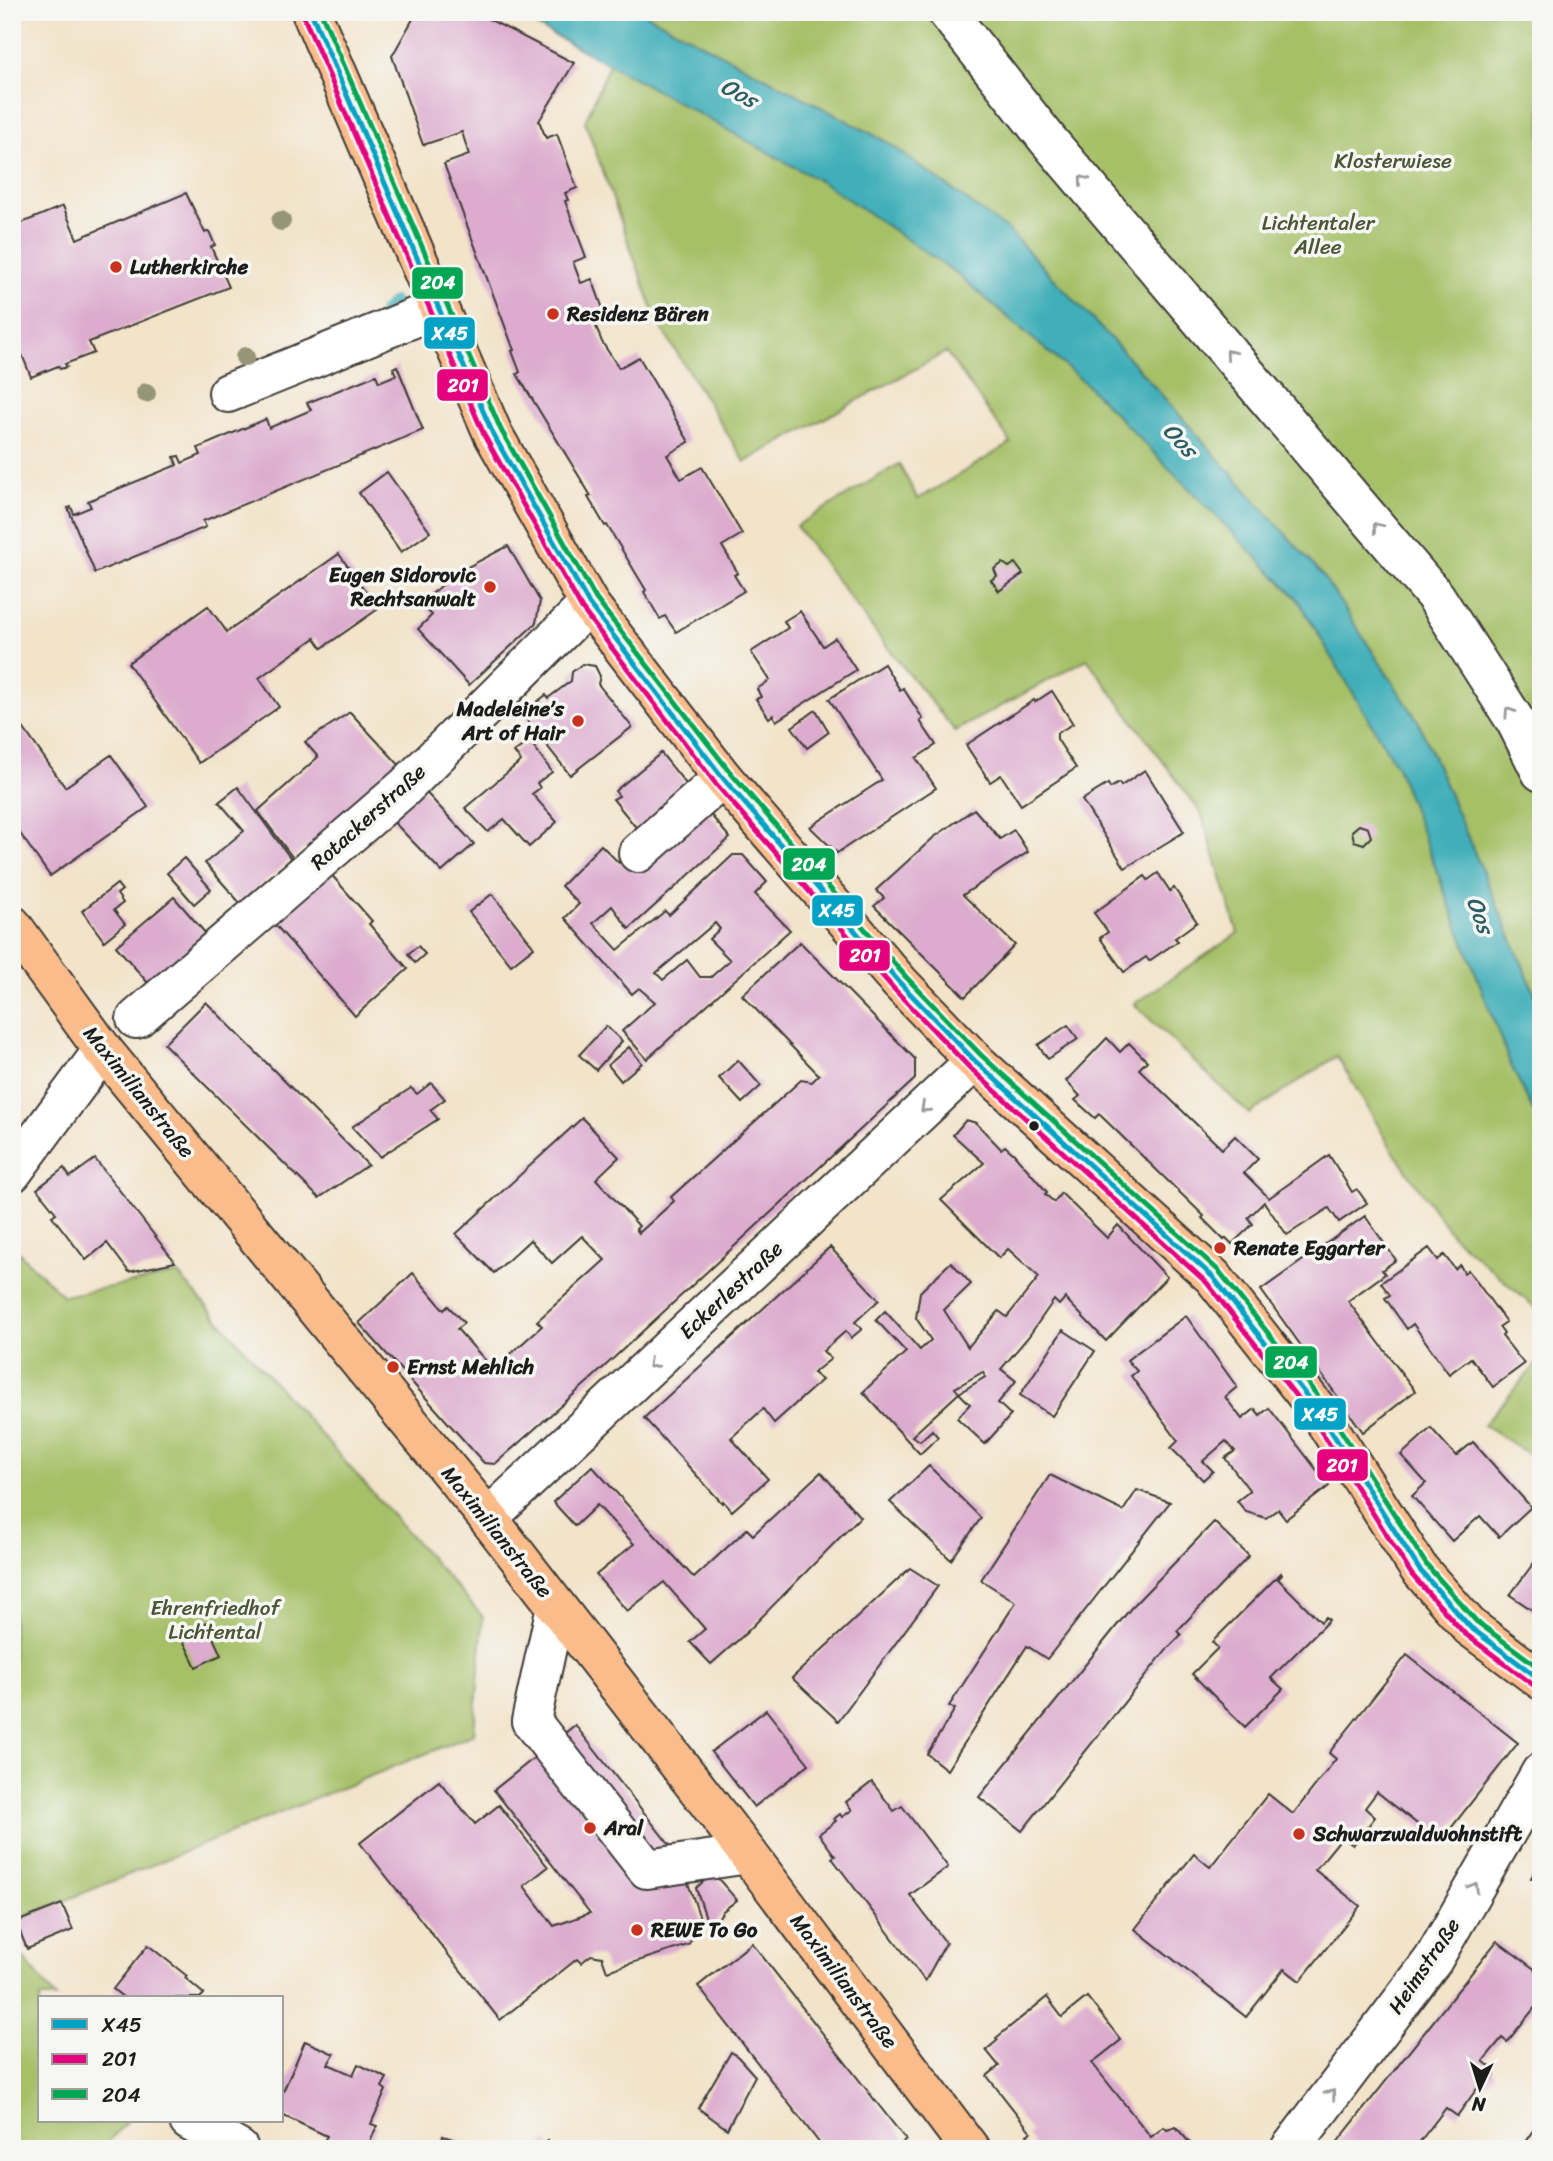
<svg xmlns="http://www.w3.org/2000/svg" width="1553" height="2161" font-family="Sriracha,sans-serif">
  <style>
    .green { fill: #a6c067; stroke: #616e42; stroke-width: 2 }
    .water { fill: #3fafb9; stroke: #2e666a; stroke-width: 2 }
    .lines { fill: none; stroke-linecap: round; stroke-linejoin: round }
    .stream { stroke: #3fafb9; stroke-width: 12 }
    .building { fill: #dcabce; fill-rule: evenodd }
    .minor-casing { stroke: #3c3a36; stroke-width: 42 }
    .major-casing { stroke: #3c3a36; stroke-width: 42 }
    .minor { stroke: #fff; stroke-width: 38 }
    .major { stroke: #fabc8b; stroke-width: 38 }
    .bus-1-casing { stroke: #f6f6f2; stroke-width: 10 }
    .bus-2-casing { stroke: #f6f6f2; stroke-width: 10 }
    .bus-3-casing { stroke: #f6f6f2; stroke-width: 10 }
    .bus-1 { stroke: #01a2c5; stroke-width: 5 }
    .bus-2 { stroke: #e5007d; stroke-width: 5 }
    .bus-3 { stroke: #00a651; stroke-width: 5 }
    .tree { fill: #979578 }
    .oneway { stroke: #999 }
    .poi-dot { fill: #c8321e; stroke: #f6f6f2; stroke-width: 2.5 }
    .bus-dot { fill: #1c1c1c; stroke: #f6f6f2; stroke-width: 2.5 }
    .labels { text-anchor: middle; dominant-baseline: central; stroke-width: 7; stroke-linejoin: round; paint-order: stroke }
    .park-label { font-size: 21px; fill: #4c5536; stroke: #f6f6f2 }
    .poi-label { font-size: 21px; font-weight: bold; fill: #1c1c1c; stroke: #f6f6f2; text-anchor: start }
    .street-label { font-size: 21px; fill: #1c1c1c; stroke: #f6f6f2 }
    .water-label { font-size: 23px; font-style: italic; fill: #2c5e63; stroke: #f6f6f2 }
    .line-badge { stroke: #f6f6f2; stroke-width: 2.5 }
    .badge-label { font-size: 19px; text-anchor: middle; font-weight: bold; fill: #fff }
  </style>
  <rect width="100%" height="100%" fill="#f6f6f2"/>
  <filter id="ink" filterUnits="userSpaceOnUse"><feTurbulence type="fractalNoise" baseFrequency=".0143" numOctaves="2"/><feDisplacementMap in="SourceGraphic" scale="14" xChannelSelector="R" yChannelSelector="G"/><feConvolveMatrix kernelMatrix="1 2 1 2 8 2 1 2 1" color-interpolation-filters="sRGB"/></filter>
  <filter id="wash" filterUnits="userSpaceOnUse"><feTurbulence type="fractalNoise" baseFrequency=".00686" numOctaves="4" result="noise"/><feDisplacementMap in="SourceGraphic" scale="28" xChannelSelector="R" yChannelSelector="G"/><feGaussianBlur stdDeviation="1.57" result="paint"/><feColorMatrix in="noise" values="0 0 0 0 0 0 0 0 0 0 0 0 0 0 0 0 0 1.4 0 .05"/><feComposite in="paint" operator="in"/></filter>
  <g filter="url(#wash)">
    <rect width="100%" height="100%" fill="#f2e3c9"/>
    <!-- green -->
    <g class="green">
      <polygon points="642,12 1541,12 1541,1008 1418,721 1323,576 1126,355 1010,232 887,142"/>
      <polygon points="609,64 827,185 956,273 1086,384 1297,598 1397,767 1510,1063 1541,1127 1541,1313 1452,1235 1393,1151 1337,1056 1249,1114 1134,1004 1238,933 1201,813 1087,659 955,731 883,642 796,526 899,464 918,499 1011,443 946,352 745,462 657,321 585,122"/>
      <polygon points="14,1248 63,1296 178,1274 483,1617 474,1734 12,1922"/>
      <polygon points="1541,1359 1541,1462 1483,1425"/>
      <polygon points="12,1944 56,1998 40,1998 40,2121 127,2121 102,2149 12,2149"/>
    </g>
    <!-- water -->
    <polygon class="water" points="510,12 642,12 887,142 1010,232 1126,355 1323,576 1418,721 1541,1008 1541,1127 1510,1063 1397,767 1297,598 1086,384 956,273 827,185 609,64"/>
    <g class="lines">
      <!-- stream -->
      <polyline class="stream" points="384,312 394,302"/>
    </g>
    <g id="blocks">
      <!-- building -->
      <g class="building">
        <polygon points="417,12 475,12 574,63 539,121 546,138 557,134 577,188 565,193 568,200 565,201 586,257 573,262 581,283 592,279 606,317 594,321 602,342 619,368 639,357 689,442 667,455 681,479 702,467 742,534 722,546 738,573 734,575 744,591 676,632 665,616 660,619 644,592 646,590 607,525 605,526 588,497 591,496 517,374 520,372 512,351 514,350 444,164 469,155 462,132 423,145 392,56"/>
        <polygon points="186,193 205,233 209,231 215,245 211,247 229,287 89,342 94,353 65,364 67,367 60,369 58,366 31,377 19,347 12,350 12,227 63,206 77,239"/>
        <polygon points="397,366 423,430 203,521 206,527 95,573 68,508 71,507 74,514 91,507 88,501 177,465 174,457 179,456 182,463 201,455 198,448 266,419 269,428 311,410 307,403 376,375 379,382 396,375 393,368"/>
        <polygon points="387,472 430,532 401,552 359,493"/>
        <polygon points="508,546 540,601 536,623 469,685 418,629 432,615 420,604 456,573"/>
        <polygon points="339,554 378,609 322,648 315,638 259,678 279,707 199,763 128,663 208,606 227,632"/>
        <polygon points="1003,563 1009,567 1015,563 1023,574 999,591 991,580 997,576 994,569"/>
        <polygon points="800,611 823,646 835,638 856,670 776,721 773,715 769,718 756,699 761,697 757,689 770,680 751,652 788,628 784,621"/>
        <polygon points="582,664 595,666 600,676 598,684 632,727 570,775 523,715 524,712 546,695 548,698 571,681 572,672"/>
        <polygon points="884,664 900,690 903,688 923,719 920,721 936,745 916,758 936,788 837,853 810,827 882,780 829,699"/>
        <polygon points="1052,691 1073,724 1057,733 1057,739 1076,768 1021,805 1001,775 990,782 966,745 1034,700 1035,702"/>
        <polygon points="816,710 829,732 807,748 792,727"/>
        <polygon points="12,712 65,787 111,755 148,807 50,876 12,822"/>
        <polygon points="350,712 402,768 293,858 258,811 318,757 305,742"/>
        <polygon points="530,741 552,772 537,783 540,788 532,794 557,822 529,847 504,819 488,832 465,808 521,761 514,752"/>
        <polygon points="661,753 695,795 638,830 613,799 619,796 615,791"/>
        <polygon points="1145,770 1184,832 1125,868 1082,800 1108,784 1110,788 1119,783 1121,786"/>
        <polygon points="238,787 291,859 240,903 205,863 244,831 219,802"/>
        <polygon points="421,787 474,844 442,872 388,816"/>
        <path d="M700,802L730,838L629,929L612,906L593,923L618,950L665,911L669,915L733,855H743L767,882L755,894L790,930L647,1059L622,1031L655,1002L639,988L632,994L565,918L579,904L561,886L601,845L619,863ZM715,923L720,929L709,939L730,960L711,977H700L687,960L663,980L656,973Z"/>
        <polygon points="974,809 1000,839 1014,830 1028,852 963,895 1015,945 965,997 874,906 884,898 876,890 933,838"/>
        <polygon points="1359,825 1368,828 1371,837 1364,844 1354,841 1352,831"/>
        <polygon points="184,858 211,889 194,904 167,873"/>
        <polygon points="329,872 372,921 369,924 408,969 355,1016 272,921"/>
        <polygon points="1158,873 1170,891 1174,888 1197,922 1175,938 1178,941 1149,961 1146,957 1124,972 1100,938 1108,932 1094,913 1145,876 1148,880"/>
        <polygon points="117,884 122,890 117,894 123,903 114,910 125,924 104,941 82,911"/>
        <polygon points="492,894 534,947 511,965 469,912"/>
        <polygon points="174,897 206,934 148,983 116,946"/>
        <polygon points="800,942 915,1059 915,1079 590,1380 495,1464 484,1463 359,1323 413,1273 444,1310 448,1306 464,1323 457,1329 487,1362 480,1367 487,1375 542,1326 537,1321 605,1260 582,1236 552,1263 530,1240 494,1273 456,1234 582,1118 619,1157 596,1179 639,1226 636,1229 639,1233 674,1201 671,1197 801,1080 812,1082 819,1075 742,995"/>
        <polygon points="418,946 425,954 415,963 408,954"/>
        <polygon points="206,1002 368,1165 319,1198 164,1044"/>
        <polygon points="1068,1025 1078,1039 1048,1059 1038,1045"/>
        <polygon points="606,1026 622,1041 596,1070 579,1055"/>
        <polygon points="1107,1038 1120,1052 1129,1043 1147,1061 1139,1069 1222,1149 1235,1136 1258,1159 1244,1173 1269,1198 1329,1155 1352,1192 1357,1189 1367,1203 1339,1222 1329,1208 1287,1235 1264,1202 1248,1218 1253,1224 1232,1244 1226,1238 1224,1240 1202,1218 1204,1216 1099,1114 1095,1118 1075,1100 1080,1096 1066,1081"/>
        <polygon points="629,1047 642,1063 621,1081 608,1065"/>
        <polygon points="738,1060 761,1086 742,1103 719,1078"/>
        <polygon points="431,1083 445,1099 430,1110 438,1119 380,1157 352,1127 411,1088 417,1094"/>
        <path d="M966,1120L976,1123L1001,1149L1005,1146L1014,1154L1047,1192L1045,1194L1054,1202L1061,1193L1107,1238L1118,1225L1167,1277L1106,1341L1065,1298L1059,1305L1054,1300L1029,1336L1001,1369L1016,1381L998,1403L1011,1415L985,1444L957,1418L970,1404L959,1393L912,1436L920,1441L932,1430L938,1437L920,1454L863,1392L906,1352L876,1320L885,1311L920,1350L931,1340L916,1318L920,1292L951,1262L971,1284L944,1310L968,1347L999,1311L1007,1317L1039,1277L1008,1249L999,1258L941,1200L984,1163L953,1135ZM983,1372L985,1377L959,1393L955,1388Z"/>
        <polygon points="95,1159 141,1218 175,1262 129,1272 107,1243 86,1260 52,1216 56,1213 37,1189 64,1168 70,1177"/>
        <polygon points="1365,1216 1396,1260 1382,1270 1385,1274 1348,1301 1415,1391 1363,1432 1261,1290"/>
        <polygon points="830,1247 879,1300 855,1322 862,1329 851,1338 846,1331 823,1351 831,1359 813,1373 822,1380 774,1423 763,1409 731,1438 768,1479 732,1511 723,1501 722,1503 644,1418"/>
        <polygon points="1429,1248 1438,1260 1444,1255 1455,1269 1460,1265 1464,1273 1468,1270 1506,1322 1499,1327 1504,1334 1502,1336 1524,1364 1493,1387 1471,1358 1449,1374 1413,1324 1407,1329 1385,1298 1390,1295 1381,1283"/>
        <polygon points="1186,1316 1237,1387 1225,1397 1242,1419 1255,1409 1260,1415 1269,1408 1329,1486 1286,1519 1278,1509 1266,1518 1246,1512 1237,1501 1250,1491 1225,1458 1235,1451 1226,1441 1203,1461 1213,1471 1203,1480 1171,1448 1178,1441 1131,1376 1137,1371 1127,1360"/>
        <polygon points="1063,1330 1095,1351 1052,1416 1020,1395"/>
        <polygon points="1431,1428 1456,1456 1473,1442 1531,1507 1499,1537 1480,1516 1452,1541 1412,1496 1426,1483 1401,1455"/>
        <polygon points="592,1466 694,1578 747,1529 753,1535 821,1472 860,1517 745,1634 711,1664 690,1642 705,1629 664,1582 627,1611 596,1575 634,1544 597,1505 575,1526 553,1502"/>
        <polygon points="929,1466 981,1518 951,1560 890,1502"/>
        <polygon points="1050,1475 1123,1511 1137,1490 1170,1502 1047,1659 1027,1646 947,1770 927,1754 955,1709 949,1706 1016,1602 981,1580"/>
        <polygon points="1214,1522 1249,1556 1177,1631 1181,1635 1166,1650 1022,1831 979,1797 1131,1608"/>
        <polygon points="1541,1553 1541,1616 1510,1595"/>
        <polygon points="910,1568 938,1586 838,1721 792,1678"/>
        <polygon points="1281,1573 1282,1575 1278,1579 1321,1622 1326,1617 1329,1620 1271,1678 1283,1689 1245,1727 1192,1674 1218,1648 1212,1642"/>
        <polygon points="206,1622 221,1655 196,1667 180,1634"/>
        <polygon points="1407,1655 1518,1743 1440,1842 1377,1792 1365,1808 1375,1817 1353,1845 1342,1837 1315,1870 1360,1906 1300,1981 1284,1969 1246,2017 1135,1929 1194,1854 1210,1867 1268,1794 1293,1814 1336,1759 1329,1753"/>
        <polygon points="766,1710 809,1764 754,1807 711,1752"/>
        <polygon points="575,1725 697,1880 688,1883 702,1924 688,1945 607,1971 602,1957 591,1955 581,1963 577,1959 500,2020 360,1843 439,1781 475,1824 499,1805 548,1867 524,1886 554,1926 590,1913 494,1790"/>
        <polygon points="872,1782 894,1811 902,1806 948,1867 910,1895 946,1943 925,1981 832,1858 835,1856 819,1834 836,1821 834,1819 840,1814 842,1817 852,1810 846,1802"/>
        <polygon points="1541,1859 1541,1883 1531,1878"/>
        <polygon points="713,1873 737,1900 723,1911 710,1930 696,1888"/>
        <polygon points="62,1904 73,1930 27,1949 16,1922"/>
        <polygon points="1497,1941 1541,1974 1541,1989 1536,1996 1541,2000 1507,2042 1502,2038 1483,2061 1493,2069 1495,2075 1487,2084 1481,2083 1457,2116 1446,2108 1414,2149 1332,2149"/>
        <polygon points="752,1943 906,2140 897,2147 898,2149 824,2149 698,1986"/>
        <polygon points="148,1945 187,1976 185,1978 204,1994 200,1998 124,1998 113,1989"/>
        <polygon points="1047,1997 1062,2017 1087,1997 1121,2040 1092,2063 1151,2137 1164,2127 1167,2130 1176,2127 1195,2149 1038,2149 1027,2135 1031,2132 987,2076 999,2066 986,2050 998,2040 996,2038"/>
        <polygon points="305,2041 334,2054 328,2064 353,2075 358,2064 387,2078 382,2087 386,2090 371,2124 377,2126 367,2149 358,2149 343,2142 339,2149 324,2141 327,2136 282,2115 282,2094"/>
        <polygon points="731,2052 738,2057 755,2076 727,2129 698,2108"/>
        <polygon points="1541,2119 1541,2149 1520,2149"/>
        <polygon points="443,2136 481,2148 481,2149 439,2149"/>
        <polygon points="548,2141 550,2149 534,2149"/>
      </g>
    </g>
  </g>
  <g filter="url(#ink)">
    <use href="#blocks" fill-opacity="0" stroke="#3c3a36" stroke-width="2"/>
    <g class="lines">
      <!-- minor casing -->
      <g class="minor-casing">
        <g id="minor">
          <polyline points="947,12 1048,140 1436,597 1516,722 1541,772"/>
          <polyline points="228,393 438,308"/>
          <polyline points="638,853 723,778"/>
          <polyline points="136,1019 405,787 589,604"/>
          <polyline points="12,1173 103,1050"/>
          <polyline points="488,1518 975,1061"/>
          <polyline points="556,1606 531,1721 647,1869 748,1854"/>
          <polyline points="189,2121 239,2149"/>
          <polyline points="1290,2149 1433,1960 1541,1772"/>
        </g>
      </g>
      <!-- major casing -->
      <g class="major-casing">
        <g id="major">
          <polyline points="311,12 493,434 589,604 723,778 900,983 975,1061 1213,1277 1317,1409 1419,1569 1470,1627 1541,1680"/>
          <polyline points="12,925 103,1050 488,1518 748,1854 970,2149"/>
        </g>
      </g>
      <!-- minor -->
      <use href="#minor" class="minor"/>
      <!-- major -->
      <use href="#major" class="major"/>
      <!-- bus-1 casing -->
      <g class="bus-1-casing">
        <polyline id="bus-1" points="311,12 493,434 589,604 723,778 900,983 975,1061 1213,1277 1317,1409 1419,1569 1470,1627 1541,1680"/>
      </g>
      <!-- bus-2 casing -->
      <g class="bus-2-casing">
        <polyline id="bus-2" points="303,15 485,437 582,609 716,784 894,989 969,1067 1207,1283 1310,1414 1412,1575 1464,1633 1536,1687"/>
      </g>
      <!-- bus-3 casing -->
      <g class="bus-3-casing">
        <polyline id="bus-3" points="321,12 501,430 596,599 730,772 906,977 981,1055 1219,1271 1324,1404 1426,1564 1476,1621 1541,1669"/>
      </g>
      <!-- bus-1 -->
      <use href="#bus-1" class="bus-1"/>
      <!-- bus-2 -->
      <use href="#bus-2" class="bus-2"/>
      <!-- bus-3 -->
      <use href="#bus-3" class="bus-3"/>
    </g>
    <!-- trees -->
    <g class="tree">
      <circle cx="281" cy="221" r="10"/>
      <circle cx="245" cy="357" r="10"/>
      <circle cx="146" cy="393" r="10"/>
    </g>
    <!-- one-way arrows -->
    <defs><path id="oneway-chevron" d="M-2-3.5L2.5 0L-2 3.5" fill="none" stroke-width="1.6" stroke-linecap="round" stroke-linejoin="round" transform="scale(1.75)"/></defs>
    <g class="oneway">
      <use href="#oneway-chevron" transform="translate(1083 180) rotate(-130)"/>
      <use href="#oneway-chevron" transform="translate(1230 354) rotate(-130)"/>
      <use href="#oneway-chevron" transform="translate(1377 527) rotate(-130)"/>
      <use href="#oneway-chevron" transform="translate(1509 712) rotate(-123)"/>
      <use href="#oneway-chevron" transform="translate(925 1108) rotate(137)"/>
      <use href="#oneway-chevron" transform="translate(652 1364) rotate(137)"/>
      <use href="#oneway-chevron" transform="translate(1474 1887) rotate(-60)"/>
      <use href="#oneway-chevron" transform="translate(1331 2094) rotate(-53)"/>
    </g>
  </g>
  <!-- markers -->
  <g class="poi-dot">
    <circle cx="116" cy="267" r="7"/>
    <circle cx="553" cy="314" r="7"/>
    <circle cx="490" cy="587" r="7"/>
    <circle cx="578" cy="721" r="7"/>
    <circle cx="1220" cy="1248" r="7"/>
    <circle cx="393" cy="1367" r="7"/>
    <circle cx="590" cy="1828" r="7"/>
    <circle cx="1299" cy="1834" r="7"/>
    <circle cx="637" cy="1930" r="7"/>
  </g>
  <circle class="bus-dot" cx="1034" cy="1126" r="6"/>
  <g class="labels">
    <!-- park labels -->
    <g class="park-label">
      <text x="1393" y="161">Klosterwiese</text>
      <text x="1318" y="223">Lichtentaler<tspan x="1318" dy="24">Allee</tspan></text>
      <text x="215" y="1608">Ehrenfriedhof<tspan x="215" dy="24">Lichtental</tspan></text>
    </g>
    <!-- poi labels -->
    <g class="poi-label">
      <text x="130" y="267">Lutherkirche</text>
      <text x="567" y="314">Residenz Bären</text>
      <text x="476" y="575" text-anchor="end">Eugen Sidorovic<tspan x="476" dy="24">Rechtsanwalt</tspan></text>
      <text x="564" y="709" text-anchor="end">Madeleine’s<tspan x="564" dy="24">Art of Hair</tspan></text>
      <text x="1234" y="1248">Renate Eggarter</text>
      <text x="407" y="1367">Ernst Mehlich</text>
      <text x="604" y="1828">Aral</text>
      <text x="1313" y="1834">Schwarzwaldwohnstift</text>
      <text x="651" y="1930">REWE To Go</text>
    </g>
    <!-- street labels -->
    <g class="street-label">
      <text transform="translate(368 817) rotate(-42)">Rotackerstraße</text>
      <text transform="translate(139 1092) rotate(51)">Maximilianstraße</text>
      <text transform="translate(731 1290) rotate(-43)">Eckerlestraße</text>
      <text transform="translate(497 1532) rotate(51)">Maximilianstraße</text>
      <text transform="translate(1424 1966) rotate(-56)">Heimstraße</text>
      <text transform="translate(844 1981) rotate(53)">Maximilianstraße</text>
    </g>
    <!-- water labels -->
    <g class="water-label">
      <text transform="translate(739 93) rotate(28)">Oos</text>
      <text transform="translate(1180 440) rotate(47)">Oos</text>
      <text transform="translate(1480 915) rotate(70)">Oos</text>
    </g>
  </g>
  <g class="line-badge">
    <rect x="411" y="266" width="53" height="34" rx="7" fill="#00a651"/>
    <rect x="423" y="316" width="53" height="34" rx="7" fill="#01a2c5"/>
    <rect x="436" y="368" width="53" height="34" rx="7" fill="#e5007d"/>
    <rect x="782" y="847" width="54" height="34" rx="7" fill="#00a651"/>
    <rect x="811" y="894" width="53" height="33" rx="7" fill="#01a2c5"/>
    <rect x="838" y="939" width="53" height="33" rx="7" fill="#e5007d"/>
    <rect x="1264" y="1345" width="54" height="34" rx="7" fill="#00a651"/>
    <rect x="1293" y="1397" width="54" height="34" rx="7" fill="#01a2c5"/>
    <rect x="1316" y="1448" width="53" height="34" rx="7" fill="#e5007d"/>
  </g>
  <g class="badge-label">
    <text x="438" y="289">204</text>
    <text x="450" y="340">X45</text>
    <text x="463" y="392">201</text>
    <text x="809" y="871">204</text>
    <text x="837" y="917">X45</text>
    <text x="865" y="962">201</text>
    <text x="1291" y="1369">204</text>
    <text x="1320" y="1421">X45</text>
    <text x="1342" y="1472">201</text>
  </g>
  <!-- margin -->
  <rect width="1553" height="2161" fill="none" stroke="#f6f6f2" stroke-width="42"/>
  <!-- legend -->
  <rect x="38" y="1996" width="245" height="126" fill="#f6f6f2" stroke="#9f9f9c" stroke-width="2"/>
  <rect x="52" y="2019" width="35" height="10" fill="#01a2c5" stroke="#9f9f9c" stroke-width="2"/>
  <text x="102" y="2032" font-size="21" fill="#1c1c1c">X45</text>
  <rect x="52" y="2054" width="35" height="10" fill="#e5007d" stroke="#9f9f9c" stroke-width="2"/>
  <text x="102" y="2066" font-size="21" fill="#1c1c1c">201</text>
  <rect x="52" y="2089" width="35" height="10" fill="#00a651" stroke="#9f9f9c" stroke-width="2"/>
  <text x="102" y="2102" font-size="21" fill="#1c1c1c">204</text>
  <!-- north arrow -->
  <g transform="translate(1480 2088) rotate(184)" stroke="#f6f6f2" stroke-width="5" paint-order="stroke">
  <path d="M0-5L12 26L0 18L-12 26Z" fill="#1c1c1c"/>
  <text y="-10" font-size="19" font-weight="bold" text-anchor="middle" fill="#1c1c1c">N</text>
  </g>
</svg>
